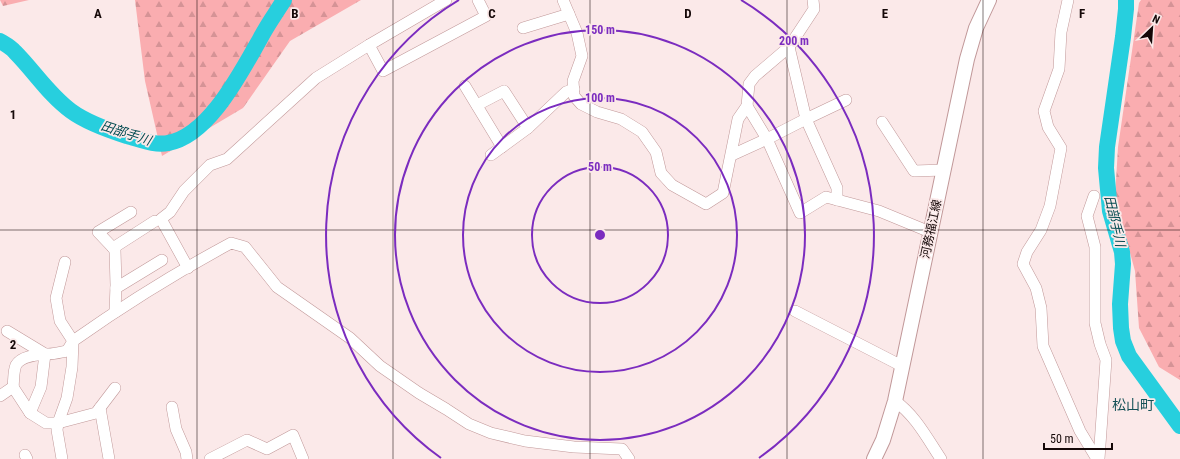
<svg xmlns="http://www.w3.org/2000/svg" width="1180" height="459" font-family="'Roboto Condensed','Noto Sans JP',sans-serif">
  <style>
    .forest { fill: url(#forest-firs) }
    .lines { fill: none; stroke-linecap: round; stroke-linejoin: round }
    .river { stroke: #27cfde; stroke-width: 16 }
    .minor-casing { stroke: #c19899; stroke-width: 12 }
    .major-casing { stroke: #c19899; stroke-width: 16 }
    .minor { stroke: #fff; stroke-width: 11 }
    .major { stroke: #fff; stroke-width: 14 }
    .grid { fill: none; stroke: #150808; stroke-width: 1; stroke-opacity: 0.55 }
    .ring { fill: none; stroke: #7b2cbf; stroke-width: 2 }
    .labels { text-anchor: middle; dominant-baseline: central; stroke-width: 3.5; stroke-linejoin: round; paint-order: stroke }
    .street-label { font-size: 12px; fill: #150808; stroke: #fbe9e9 }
    .water-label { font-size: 13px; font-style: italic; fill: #024a50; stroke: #fbe9e9 }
    .quarter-label { font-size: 14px; fill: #155157; stroke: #fbe9e9 }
    .grid-label { font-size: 13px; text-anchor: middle; font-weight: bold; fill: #150808; stroke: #fbe9e9; stroke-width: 3.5; stroke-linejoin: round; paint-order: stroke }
    .centre { fill: #7b2cbf; stroke: #fbe9e9; stroke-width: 2 }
    .ring-label { font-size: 12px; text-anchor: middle; font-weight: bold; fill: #7b2cbf; stroke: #fbe9e9; stroke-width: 3.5; stroke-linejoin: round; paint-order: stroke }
  </style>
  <defs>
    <pattern id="forest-firs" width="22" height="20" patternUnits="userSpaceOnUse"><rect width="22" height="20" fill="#faadb0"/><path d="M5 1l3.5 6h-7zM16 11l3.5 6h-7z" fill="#d59396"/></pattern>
  </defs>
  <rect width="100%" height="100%" fill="#fbe9e9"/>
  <!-- forest -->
  <g class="forest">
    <polygon points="0,0 29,0 3,6"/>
    <polygon points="135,0 361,0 290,41 243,108 162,156 145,81"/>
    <polygon points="1141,0 1180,0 1180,380 1159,367 1139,328 1135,271 1115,198 1118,147 1139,3"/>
  </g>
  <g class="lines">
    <!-- river -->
    <g class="river">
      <polyline points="1126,0 1126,9 1123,37 1107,147 1106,168 1110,211 1122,252 1123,264 1120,304 1121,328 1123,341 1129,356 1180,426"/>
      <path d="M0,41C5,44 11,47 15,52C34,71 49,95 71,111C86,122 108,130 127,136C139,139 155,146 168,143C209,136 241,72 260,39C267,25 276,13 284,0"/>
    </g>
    <!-- minor casing -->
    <g class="minor-casing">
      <g id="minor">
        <polyline points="563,0 577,33 582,56 573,81 574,96 581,104 597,112 621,119 642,132 656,152 661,173 672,185 706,204 723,193 738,119 747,106 749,84 755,76 789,47 814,9 813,0"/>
        <polyline points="1068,0 1061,32 1059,69 1044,111 1048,127 1061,148 1050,206 1041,230 1027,252 1023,264 1036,288 1041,308 1043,346 1080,431 1097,459"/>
        <polyline points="523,28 569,14"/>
        <polyline points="369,45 383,71 486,16 478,0"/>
        <polyline points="789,47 806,119 767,139 800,213 826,197 879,211 930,232"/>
        <polyline points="465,86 502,147"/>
        <polyline points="477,105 504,91 528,128"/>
        <polyline points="882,122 914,171 944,170"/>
        <polyline points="491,155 528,128 566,92 574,89"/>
        <polyline points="732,155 767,139 747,106"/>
        <polyline points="1094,196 1087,216 1095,247 1095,323 1100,344 1106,360 1099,459"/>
        <polyline points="837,200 837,188 806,119 846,100"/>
        <polyline points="113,248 155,221"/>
        <polyline points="188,268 161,219 170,212 184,191 210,165 227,159 316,78 369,45 446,0"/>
        <polyline points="116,288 162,260"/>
        <polyline points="795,311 902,366"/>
        <polyline points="115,312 116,285 115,250 98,232 131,212"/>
        <polyline points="7,331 45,354 41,387 30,413"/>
        <path d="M13,387C14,381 13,372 16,365C22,355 39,355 48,354C55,354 61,352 67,351L73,341L60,321L56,298L65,262"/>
        <polyline points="0,396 13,387 30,413 46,423 58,423 96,413 115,388"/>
        <path d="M895,401C915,415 927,438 941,459"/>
        <polyline points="172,407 176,429 186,452 187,459"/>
        <polyline points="100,408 109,459"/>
        <polyline points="25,455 27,459"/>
        <path d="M62,459L57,430L58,423L67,398L72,367L73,341C124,305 177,272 231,243L245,247L277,287L350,338L380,366L419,393L446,409L469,424L491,433L525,441L574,447L622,449L629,459"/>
        <polyline points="210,459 247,440 267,449 293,435 303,459"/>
      </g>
    </g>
    <!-- major casing -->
    <g class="major-casing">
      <polyline id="major" points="874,459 883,440 895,401 967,59 976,28 989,0"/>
    </g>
    <!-- minor -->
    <use href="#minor" class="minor"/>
    <!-- major -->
    <use href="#major" class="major"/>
  </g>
  <!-- grid -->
  <path class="grid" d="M197,0V459M393,0V459M590,0V459M787,0V459M983,0V459M0,230H1180"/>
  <!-- distance rings -->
  <g class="ring">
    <circle cx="600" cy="235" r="68"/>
    <circle cx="600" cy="235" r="137"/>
    <circle cx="600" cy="235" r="205"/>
    <path d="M441 458A274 274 0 0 1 459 0M741 0A274 274 0 0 1 759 458"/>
  </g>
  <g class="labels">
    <!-- street labels -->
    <g class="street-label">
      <text transform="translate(931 229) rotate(-78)">河務福江線</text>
    </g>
    <!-- water labels -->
    <g class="water-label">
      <text transform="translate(126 133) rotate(18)">田部手川</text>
      <text transform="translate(1115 221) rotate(77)">田部手川</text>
    </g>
    <!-- quarter labels -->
    <g class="quarter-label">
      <text x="1133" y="405">松山町</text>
    </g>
  </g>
  <g class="grid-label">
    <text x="98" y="18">A</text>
    <text x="295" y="18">B</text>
    <text x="492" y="18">C</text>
    <text x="688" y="18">D</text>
    <text x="885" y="18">E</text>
    <text x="1082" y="18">F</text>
    <text x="13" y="119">1</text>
    <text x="13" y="349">2</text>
  </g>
  <circle cx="600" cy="235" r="6" class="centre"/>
  <g class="ring-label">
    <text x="600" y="34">150 m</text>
    <text x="794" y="45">200 m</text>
    <text x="600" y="102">100 m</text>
    <text x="600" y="171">50 m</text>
  </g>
  <!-- north arrow -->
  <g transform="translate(1152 28) rotate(25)" stroke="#fbe9e9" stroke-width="3" paint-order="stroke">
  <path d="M0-3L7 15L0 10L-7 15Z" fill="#150808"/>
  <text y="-6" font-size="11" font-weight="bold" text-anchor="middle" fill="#150808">N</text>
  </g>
  <!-- scale -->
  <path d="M1044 443v6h68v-6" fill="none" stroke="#150808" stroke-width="2"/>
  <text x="1050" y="443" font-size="12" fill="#150808" stroke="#fbe9e9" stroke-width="3" paint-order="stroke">50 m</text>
</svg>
